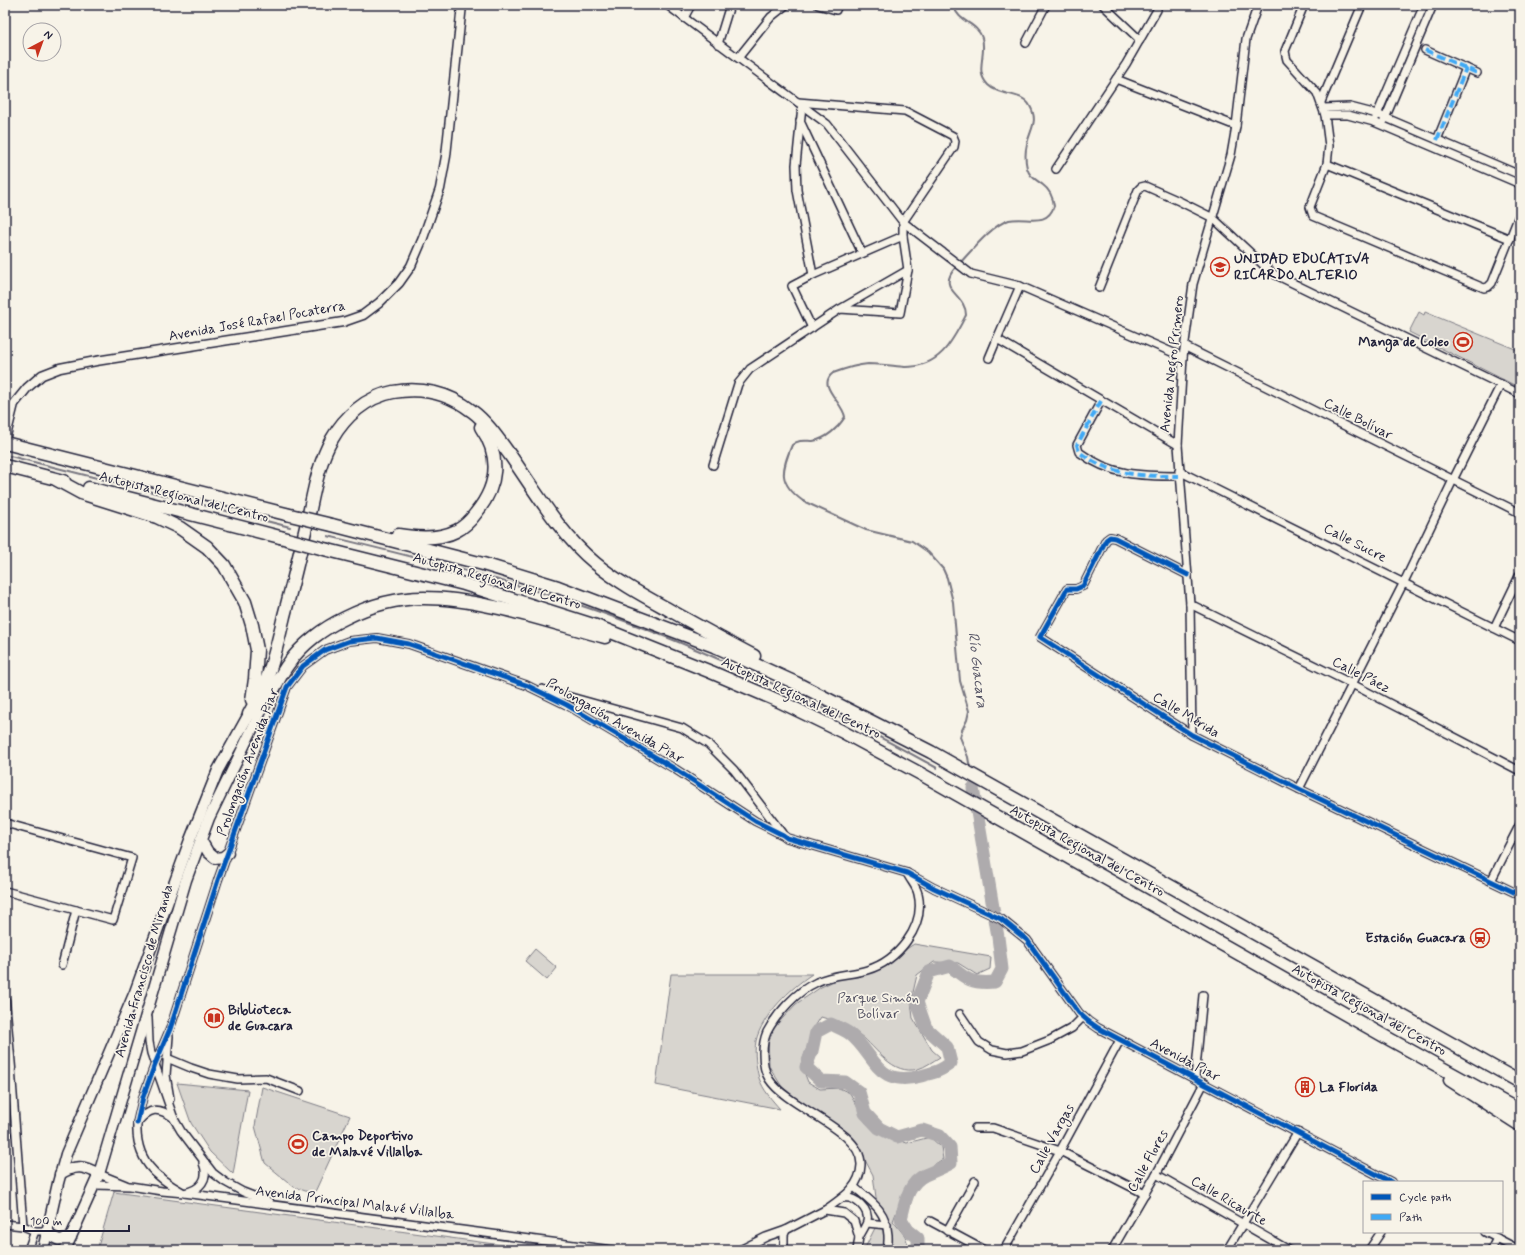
<svg xmlns="http://www.w3.org/2000/svg" width="1525" height="1255" font-family="Mynerve,sans-serif">
  <style>
    .green { fill: #d8d5cf; stroke: #7d7c85 }
    .lines { fill: none; stroke-linecap: round; stroke-linejoin: round }
    .stream { stroke: #76747f; stroke-width: 2 }
    .river { stroke: #aeabad; stroke-width: 13 }
    .minor-casing { stroke: #22223b; stroke-width: 10 }
    .tertiary-casing { stroke: #22223b; stroke-width: 11 }
    .primary-casing { stroke: #22223b; stroke-width: 13 }
    .motorway-casing { stroke: #22223b; stroke-width: 15 }
    .minor { stroke: #f7f3e8; stroke-width: 7 }
    .tertiary { stroke: #f7f3e8; stroke-width: 8 }
    .primary { stroke: #f7f3e8; stroke-width: 10 }
    .motorway { stroke: #f7f3e8; stroke-width: 12 }
    .motorway-bridge-casing { stroke: #22223b; stroke-width: 15; stroke-linecap: butt }
    .motorway-bridge { stroke: #f7f3e8; stroke-width: 12 }
    .quiet { stroke: #3fa9f5; stroke-width: 4; stroke-dasharray: 8 4; stroke-linecap: butt }
    .cycleway-casing { stroke: #f7f3e8; stroke-width: 8 }
    .cycleway { stroke: #0057b8; stroke-width: 5 }
    .labels { text-anchor: middle; dominant-baseline: central; stroke-width: 3.5; stroke-linejoin: round; paint-order: stroke }
    .poi-label { font-size: 14px; font-weight: bold; fill: #22223b; stroke: #f7f3e8; text-anchor: start }
    .street-label { font-size: 14px; fill: #22223b; stroke: #f7f3e8 }
    .park-label { font-size: 14px; fill: #504f60; stroke: #f7f3e8 }
    .water-label { font-size: 15px; font-style: italic; fill: #535263; stroke: #f7f3e8 }
  </style>
  <rect width="100%" height="100%" fill="#f7f3e8"/>
  <filter id="ink" filterUnits="userSpaceOnUse"><feTurbulence type="fractalNoise" baseFrequency=".025" numOctaves="2"/><feDisplacementMap in="SourceGraphic" scale="8" xChannelSelector="R" yChannelSelector="G"/><feConvolveMatrix kernelMatrix="1 2 1 2 8 2 1 2 1" color-interpolation-filters="sRGB"/></filter>
  <g filter="url(#ink)">
    <!-- green -->
    <g class="green">
      <polygon points="1419,312 1424,315 1425,312 1520,351 1520,388 1409,332"/>
      <path d="M914,944L991,957L990,969L977,975L958,963L934,962L917,975L911,1001L913,1018L932,1050L940,1057C933,1061 925,1067 918,1069C892,1076 877,1048 860,1035C848,1026 835,1021 821,1017L814,1028L801,1064L808,1082L820,1089L839,1088L850,1093L866,1123L877,1133L907,1143L930,1137L941,1147L943,1159L921,1173L907,1184L893,1221L905,1236L910,1250H864L879,1220L873,1175L856,1143L829,1120L803,1103L782,1087L769,1066L768,1034L796,1004L821,987L838,979L870,973Z"/>
      <polygon points="535,949 557,968 547,980 525,961"/>
      <path d="M671,974H812C791,988 762,1015 756,1041C754,1053 756,1067 759,1078C763,1090 772,1100 780,1109L656,1085Z"/>
      <polygon points="177,1083 248,1090 233,1174 210,1152 191,1123"/>
      <polygon points="262,1087 350,1116 314,1194 294,1187 265,1163 255,1126"/>
      <polygon points="114,1192 538,1250 97,1250"/>
    </g>
    <g class="lines">
      <!-- stream -->
      <g class="stream">
        <path d="M953,5C958,23 977,22 982,38C987,55 974,71 988,85C1000,97 1022,91 1030,106C1039,122 1030,129 1027,144C1025,152 1025,160 1027,168C1030,178 1036,179 1043,185C1050,190 1053,198 1054,206C1047,228 1026,216 1009,220C992,225 972,250 960,263"/>
        <path d="M957,266C934,290 966,293 966,315C952,342 940,367 905,367C893,366 880,364 868,364C856,365 844,369 833,373C816,386 843,402 845,417C838,428 826,439 813,441C805,441 799,439 792,445C781,471 778,483 803,501L866,530L912,541L928,552L943,569L947,578L953,602L960,681L969,711L967,720L962,730L960,737L968,757L970,769"/>
        <polyline points="10,456 290,527"/>
        <path d="M328,536C418,558 509,580 597,611C715,652 828,708 937,768"/>
        <polyline points="971,779 973,788"/>
      </g>
      <!-- river -->
      <path class="river" d="M918,1250V1238L908,1230L901,1219C905,1203 908,1183 925,1175C934,1171 942,1168 951,1163L950,1147L940,1136L922,1130L897,1137L879,1128L865,1113L859,1092L845,1082L821,1081L806,1067L812,1051L816,1032L831,1024C837,1027 845,1030 850,1034C876,1055 876,1088 921,1076C935,1072 939,1072 951,1063L947,1047L926,1028L917,1002L929,972L950,966C967,980 972,984 995,982L1002,969L998,937L973,788"/>
      <!-- minor casing -->
      <g class="minor-casing">
        <g id="minor">
          <polyline points="667,5 827,124 903,222 971,274 1020,286 1183,357"/>
          <polyline points="818,5 836,10 838,5"/>
          <polyline points="1103,5 1140,40"/>
          <polyline points="1304,5 1285,51 1286,56 1287,60 1317,93 1325,115 1329,146 1327,164 1310,207 1313,216 1484,288 1488,287 1492,283 1520,213"/>
          <polyline points="684,18 691,5"/>
          <polyline points="1026,43 1046,5"/>
          <polyline points="718,44 730,5"/>
          <polyline points="1425,50 1477,73"/>
          <polyline points="738,58 771,17 786,5"/>
          <polyline points="1116,79 1236,126"/>
          <polyline points="798,102 905,111 953,136 955,141 954,147 903,222 903,236"/>
          <polyline points="1321,102 1362,5"/>
          <polyline points="802,106 796,165 797,190 813,275 792,286 812,328"/>
          <polyline points="1323,108 1350,107 1377,114 1520,175"/>
          <polyline points="1325,115 1348,115 1374,122 1520,184"/>
          <polyline points="1376,117 1424,5"/>
          <polyline points="800,121 862,253"/>
          <polyline points="1384,121 1433,5"/>
          <polyline points="1437,140 1466,68"/>
          <polyline points="1327,164 1510,239"/>
          <polyline points="1056,169 1126,64 1157,10"/>
          <polyline points="813,275 903,236 908,270"/>
          <polyline points="1020,286 997,339 1178,445"/>
          <polyline points="1099,288 1138,190 1141,187 1145,186 1179,201 1213,218 1272,273 1520,394"/>
          <polyline points="1186,347 1520,513"/>
          <polyline points="989,358 997,339"/>
          <path d="M1101,401L1077,445L1079,452C1111,476 1141,476 1179,476"/>
          <polyline points="713,465 738,384 750,369 840,309 908,270 900,313 840,309"/>
          <polyline points="1179,471 1520,641"/>
          <polyline points="1188,575 1115,538 1110,537 1106,540 1083,586 1076,589 1067,589 1040,637 1192,735 1299,789 1520,895"/>
          <polyline points="1190,604 1352,684 1520,771"/>
          <polyline points="1494,628 1520,574"/>
          <polyline points="542,689 682,728 708,744 734,770 782,833"/>
          <polyline points="1192,735 1190,604 1178,445 1183,357 1193,284 1231,155 1236,126 1246,39 1258,5"/>
          <polyline points="1299,789 1404,582 1453,480 1501,384"/>
          <polyline points="5,823 132,858 113,920 5,891"/>
          <polyline points="1491,881 1520,824"/>
          <polyline points="62,965 76,910"/>
          <polyline points="960,1014 979,1042 992,1050 1007,1053 1022,1051 1050,1040 1072,1028 1083,1017"/>
          <polyline points="148,1018 149,1042 151,1053 174,1119 181,1131 213,1173 225,1182 243,1192 269,1202"/>
          <polyline points="169,1036 166,1075 170,1099"/>
          <polyline points="167,1058 191,1068 209,1074 238,1079 266,1078 300,1091"/>
          <polyline points="11,1068 23,1226"/>
          <polyline points="1195,1078 1203,995"/>
          <path d="M174,1118C158,1107 150,1107 137,1123C135,1160 155,1177 184,1193C200,1190 210,1179 203,1163"/>
          <polyline points="137,1123 143,1097 155,1064 170,1029 218,880 287,687 303,666 325,650 349,641 377,638 409,644 526,685 567,705 675,769 755,821 783,835 787,838 907,873 934,888 1001,919 1027,940 1079,1013 1088,1021 1098,1028 1391,1182"/>
          <polyline points="975,1128 993,1128 1060,1151 1145,1194"/>
          <polyline points="99,1174 126,1185"/>
          <polyline points="1156,1174 1289,1250"/>
          <polyline points="95,1185 130,1186 162,1191 184,1193 612,1250"/>
          <path d="M854,1187C872,1202 886,1210 888,1235C888,1241 889,1244 886,1250"/>
          <path d="M843,1198C855,1196 870,1209 867,1222C865,1227 862,1232 859,1237"/>
          <path d="M825,1210C842,1198 860,1188 861,1165C862,1129 788,1109 769,1079C764,1071 763,1061 763,1053C763,1046 764,1039 767,1032C777,1013 797,991 817,982C832,974 851,975 867,970C897,961 926,927 918,894C917,887 910,880 907,873"/>
          <polyline points="930,1221 984,1250"/>
          <polyline points="867,1223 887,1225"/>
          <polyline points="5,1224 23,1226 35,1231 48,1231"/>
          <polyline points="947,1231 975,1181"/>
          <polyline points="1485,1232 1520,1250"/>
          <polyline points="28,1250 35,1231"/>
          <polyline points="740,1250 766,1237 786,1230 825,1210 844,1213 854,1221 859,1237 857,1250"/>
          <polyline points="784,1250 784,1235 786,1230"/>
          <polyline points="1004,1250 1060,1151 1120,1040"/>
          <polyline points="1112,1250 1159,1169 1204,1083"/>
          <polyline points="1227,1250 1298,1132"/>
          <polyline points="1369,1250 1381,1232"/>
          <polyline points="1491,1250 1497,1238"/>
        </g>
      </g>
      <!-- tertiary casing -->
      <g class="tertiary-casing">
        <g id="tertiary">
          <polyline points="5,440 14,404 27,388 42,375 60,368 96,361 343,322 363,315 379,303 399,283 411,266 423,238 440,189 446,156 462,5"/>
          <polyline points="5,1000 11,1068 5,1080"/>
        </g>
      </g>
      <!-- primary casing -->
      <g class="primary-casing">
        <g id="primary">
          <polyline points="201,840 208,852 215,858 223,857 228,853"/>
          <path d="M60,1174C76,1164 84,1166 99,1174"/>
          <polyline points="48,1231 51,1236 59,1240 71,1237"/>
          <polyline points="43,1250 58,1183 66,1154 135,992 190,840 218,770 249,714"/>
          <polyline points="65,1250 99,1174 186,880 209,818 264,705"/>
        </g>
      </g>
      <!-- motorway casing -->
      <g class="motorway-casing">
        <g id="motorway">
          <polyline points="5,443 286,514"/>
          <polyline points="5,466 64,481"/>
          <polyline points="57,480 81,493 157,517 180,528 207,547 224,565 245,602 252,625 257,650 255,679 252,700"/>
          <polyline points="89,488 280,537"/>
          <polyline points="332,525 483,564 558,587 719,648 796,683 931,752 1520,1082"/>
          <path d="M398,535C416,538 439,540 456,531C464,527 471,520 476,513C498,486 501,456 481,427"/>
          <polyline points="328,550 464,584 596,626 711,672 779,701 841,731 921,774 1391,1040 1520,1111"/>
          <path d="M272,692C277,683 282,672 289,663C302,644 324,628 345,618C369,606 396,598 424,598C481,598 549,622 605,637"/>
          <polyline points="264,705 272,682"/>
          <path d="M249,714C255,703 261,692 266,681C274,660 279,637 284,616C292,586 299,557 306,527C313,498 317,465 332,439C345,416 367,397 393,392C421,387 449,393 472,411C487,422 499,440 510,455C536,492 560,534 595,563C619,583 646,597 673,612C700,627 727,642 754,656"/>
          <polyline points="1450,1080 1520,1125"/>
        </g>
      </g>
      <!-- minor -->
      <use href="#minor" class="minor"/>
      <!-- tertiary -->
      <use href="#tertiary" class="tertiary"/>
      <!-- primary -->
      <use href="#primary" class="primary"/>
      <!-- motorway -->
      <use href="#motorway" class="motorway"/>
      <!-- motorway-bridge casing -->
      <g class="motorway-bridge-casing">
        <g id="motorway-bridge">
          <polyline points="286,514 332,525"/>
          <polyline points="280,537 328,550"/>
        </g>
      </g>
      <!-- motorway-bridge -->
      <use href="#motorway-bridge" class="motorway-bridge"/>
      <!-- quiet -->
      <g class="quiet">
        <polyline points="1425,50 1477,73"/>
        <polyline points="1437,140 1466,68"/>
        <path d="M1101,401L1077,445L1079,452C1111,476 1141,476 1179,476"/>
      </g>
      <!-- cycleway casing -->
      <g class="cycleway-casing">
        <g id="cycleway">
          <polyline points="1188,575 1115,538 1110,537 1106,540 1083,586 1076,589 1067,589 1040,637 1192,735 1299,789 1520,895"/>
          <polyline points="137,1123 143,1097 155,1064 170,1029 218,880 287,687 303,666 325,650 349,641 377,638 409,644 526,685 567,705 675,769 755,821 783,835 787,838 907,873 934,888 1001,919 1027,940 1079,1013 1088,1021 1098,1028 1391,1182"/>
        </g>
      </g>
      <!-- cycleway -->
      <use href="#cycleway" class="cycleway"/>
    </g>
  </g>
  <!-- icons -->
  <defs>
    <g id="school-ring" transform="scale(1)"><circle r="9.5" fill="#f7f3e8" stroke="#c8321e" stroke-width="1.5"/><path d="M0-5L7-2L0 1L-7-2ZM-4 1L0 2.5L4 1V4Q0 6-4 4Z" fill="#c8321e"/></g>
    <g id="stadium-ring" transform="scale(1)"><circle r="9.5" fill="#f7f3e8" stroke="#c8321e" stroke-width="1.5"/><path d="M0-5a6.5 5 0 1 0 0 10a6.5 5 0 1 0 0-10ZM-3.5-1.8h7v3.6h-7Z" fill="#c8321e"/></g>
    <g id="station-ring" transform="scale(1)"><circle r="9.5" fill="#f7f3e8" stroke="#c8321e" stroke-width="1.5"/><path d="M-3-6H3Q5-6 5-4V2Q5 4 3 4L4.5 6H3L1.5 4h-3L-3 6H-4.5L-3 4Q-5 4-5 2V-4Q-5-6-3-6ZM-3.5-4v3h7v-3ZM-3.5 1v1.5H-2V1ZM2 1v1.5H3.5V1Z" fill="#c8321e"/></g>
    <g id="library-ring" transform="scale(1)"><circle r="9.5" fill="#f7f3e8" stroke="#c8321e" stroke-width="1.5"/><path d="M-6-4Q-3-5.5-.7-3.5V5Q-3 3-6 4ZM6-4Q3-5.5 .7-3.5V5Q3 3 6 4Z" fill="#c8321e"/></g>
    <g id="building-ring" transform="scale(1)"><circle r="9.5" fill="#f7f3e8" stroke="#c8321e" stroke-width="1.5"/><path d="M-4-6H4V6H1V3H-1V6H-4ZM-2.5-4.3h1.7v1.8h-1.7ZM.8-4.3h1.7v1.8H.8ZM-2.5-1h1.7V.8h-1.7ZM.8-1h1.7V.8H.8Z" fill="#c8321e"/></g>
  </defs>
  <g fill-rule="evenodd">
    <use href="#school-ring" x="1220" y="267"/>
    <use href="#stadium-ring" x="1463" y="342"/>
    <use href="#station-ring" x="1480" y="938"/>
    <use href="#library-ring" x="214" y="1018"/>
    <use href="#building-ring" x="1305" y="1087"/>
    <use href="#stadium-ring" x="298" y="1144"/>
  </g>
  <g class="labels">
    <!-- poi labels -->
    <g class="poi-label">
      <text x="1234" y="259">UNIDAD EDUCATIVA<tspan x="1234" dy="16">RICARDO ALTERIO</tspan></text>
      <text x="1449" y="342" text-anchor="end">Manga de Coleo</text>
      <text x="1466" y="938" text-anchor="end">Estación Guacara</text>
      <text x="228" y="1010">Biblioteca<tspan x="228" dy="16">de Guacara</tspan></text>
      <text x="1319" y="1087">La Florida</text>
      <text x="312" y="1136">Campo Deportivo<tspan x="312" dy="16">de Malavé Villalba</tspan></text>
    </g>
    <!-- street labels -->
    <g class="street-label">
      <text transform="translate(257 321) rotate(-10)">Avenida José Rafael Pocaterra</text>
      <text transform="translate(1172 364) rotate(-84)">Avenida Negro Primero</text>
      <text transform="translate(1358 419) rotate(27)">Calle Bolívar</text>
      <text transform="translate(184 497) rotate(14)">Autopista Regional del Centro</text>
      <text transform="translate(1355 543) rotate(27)">Calle Sucre</text>
      <text transform="translate(497 581) rotate(16)">Autopista Regional del Centro</text>
      <text transform="translate(1361 675) rotate(27)">Calle Páez</text>
      <text transform="translate(801 698) rotate(25)">Autopista Regional del Centro</text>
      <text transform="translate(1186 715) rotate(31)">Calle Mérida</text>
      <text transform="translate(615 721) rotate(30)">Prolongación Avenida Piar</text>
      <text transform="translate(248 762) rotate(-70)">Prolongación Avenida Piar</text>
      <text transform="translate(1087 851) rotate(29)">Autopista Regional del Centro</text>
      <text transform="translate(144 971) rotate(-74)">Avenida Francisco de Miranda</text>
      <text transform="translate(1369 1010) rotate(29)">Autopista Regional del Centro</text>
      <text transform="translate(1185 1060) rotate(28)">Avenida Piar</text>
      <text transform="translate(1052 1139) rotate(-61)">Calle Vargas</text>
      <text transform="translate(1148 1161) rotate(-61)">Calle Flores</text>
      <text transform="translate(1229 1201) rotate(30)">Calle Ricaurte</text>
      <text transform="translate(355 1203) rotate(7)">Avenida Principal Malavé Villalba</text>
    </g>
    <!-- park labels -->
    <g class="park-label">
      <text x="878" y="998">Parque Simón<tspan x="878" dy="16">Bolívar</tspan></text>
    </g>
    <!-- water labels -->
    <g class="water-label">
      <text transform="translate(977 670) rotate(83)">Río Guacara</text>
    </g>
  </g>
  <!-- margin -->
  <rect width="1525" height="1255" fill="none" stroke="#f7f3e8" stroke-width="20"/>
  <rect x="10" y="10" width="1505" height="1235" fill="none" stroke="#22223b" stroke-width="1.5" filter="url(#ink)"/>
  <!-- legend -->
  <rect x="1363" y="1181" width="140" height="52" fill="#f7f3e8" stroke="#a29fa3"/>
  <rect x="1371" y="1194" width="20" height="6" fill="#0057b8" stroke="#a29fa3"/>
  <text x="1399" y="1201" font-size="12" fill="#22223b">Cycle path</text>
  <rect x="1371" y="1214" width="20" height="6" fill="#3fa9f5" stroke="#a29fa3"/>
  <text x="1399" y="1221" font-size="12" fill="#22223b">Path</text>
  <!-- north arrow -->
  <g transform="translate(42 42) rotate(41)"><circle r="19" fill="#f7f3e8" stroke="#a29fa3"/>
  <path d="M0-3L7 15L0 10L-7 15Z" fill="#c8321e"/>
  <text y="-6" font-size="11" font-weight="bold" text-anchor="middle" fill="#22223b">N</text>
  </g>
  <!-- scale -->
  <path d="M24 1225v6h105v-6" fill="none" stroke="#22223b" stroke-width="2"/>
  <text x="30" y="1225" font-size="12" fill="#22223b" stroke="#f7f3e8" stroke-width="3" paint-order="stroke">100 m</text>
</svg>
